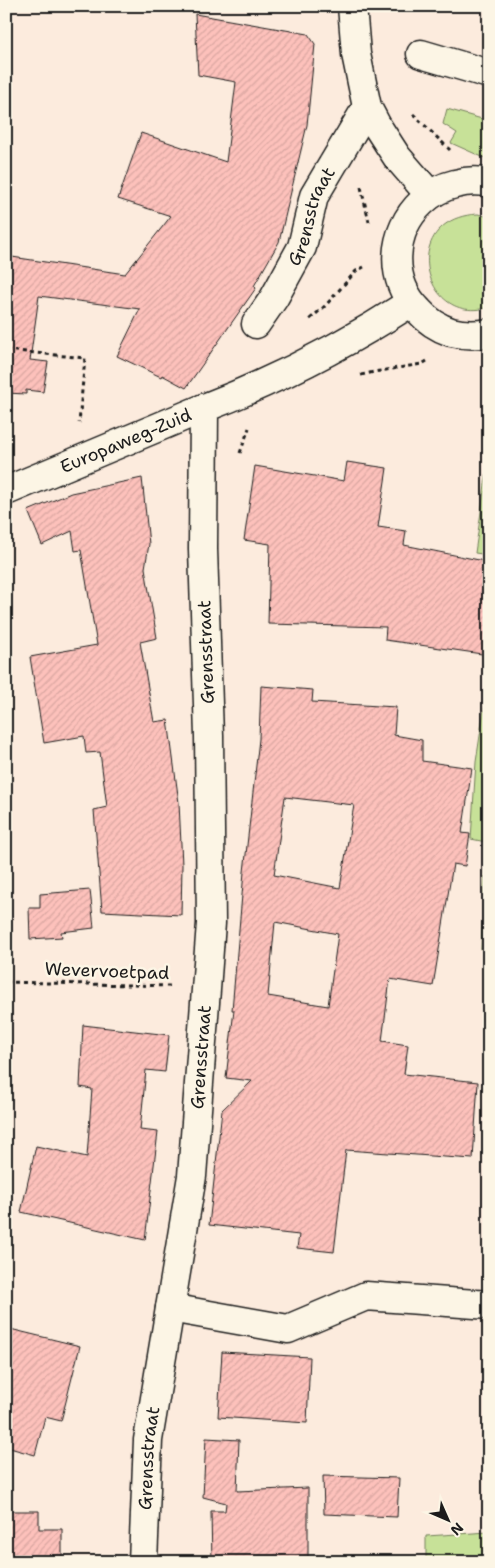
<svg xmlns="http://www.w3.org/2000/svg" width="495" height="1568" font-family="'Shantell Sans',sans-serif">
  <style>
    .grass { fill: #c7e198; stroke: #727e5a }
    .building { fill: url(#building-hatch); stroke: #1c1c1c; fill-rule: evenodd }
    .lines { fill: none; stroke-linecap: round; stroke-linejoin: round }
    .minor-casing { stroke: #1c1c1c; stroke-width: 31 }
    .major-casing { stroke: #1c1c1c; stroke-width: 31 }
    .path { stroke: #1c1c1c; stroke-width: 3; stroke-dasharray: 4 4; stroke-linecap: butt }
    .minor { stroke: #fcf5e5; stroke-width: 28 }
    .major { stroke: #fcf5e5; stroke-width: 28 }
    .labels { text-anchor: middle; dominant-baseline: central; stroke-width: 5; stroke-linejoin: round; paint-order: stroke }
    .street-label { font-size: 18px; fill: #1c1c1c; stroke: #fcf5e5 }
  </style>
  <defs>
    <pattern id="building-hatch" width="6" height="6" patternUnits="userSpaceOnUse" patternTransform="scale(1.25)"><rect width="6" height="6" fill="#fdc1bb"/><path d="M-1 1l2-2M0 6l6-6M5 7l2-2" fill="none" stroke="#d8a5a0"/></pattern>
  </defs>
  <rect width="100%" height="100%" fill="#fcebdd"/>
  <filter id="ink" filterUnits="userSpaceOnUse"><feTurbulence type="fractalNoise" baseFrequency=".02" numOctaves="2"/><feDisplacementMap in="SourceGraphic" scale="10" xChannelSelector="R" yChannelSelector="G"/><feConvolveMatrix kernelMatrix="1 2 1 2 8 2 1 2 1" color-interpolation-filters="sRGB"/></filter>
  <g filter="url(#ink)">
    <!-- grass -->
    <g class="grass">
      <polygon points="447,109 489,121 489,160 451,143 457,133 443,124"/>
      <path d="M478,214L489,217V307C423,328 397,218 478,214Z"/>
      <polygon points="489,457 489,555 475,553"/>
      <polygon points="489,676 489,960 484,960 485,949 481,949 486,842 471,839 476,762"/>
      <polygon points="489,1532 489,1562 426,1562 426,1536"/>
    </g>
    <!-- building -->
    <g class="building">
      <polygon points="195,14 308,34 315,44 307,125 279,242 254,286 256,288 186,388 162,375 161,377 117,356 140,309 39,296 30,360 48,362 43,392 26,390 26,394 6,393 6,297 12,257 125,274 171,216 118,199 141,133 226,162 236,82 198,75"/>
      <polygon points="347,462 387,468 378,527 406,531 404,545 489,562 489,655 385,640 386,627 268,624 270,544 244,540 255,466 344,481"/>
      <polygon points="142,478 149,544 145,568 157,638 140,642 154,722 168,720 179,803 182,865 181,915 102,911 94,810 107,807 100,752 86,753 84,736 44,743 30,657 97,645 81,550 75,551 72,531 42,545 28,511 71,493"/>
      <path d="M261,686L313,690L312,702L396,707L394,735L422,740V761L472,768L462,833L470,834L465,866L453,864L433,986L390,979L382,1041L408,1045L404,1074L478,1082L473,1159L346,1150L334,1252L297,1248L299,1235L209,1225L222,1110L252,1081L226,1078L234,1010H232L244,872L259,739ZM285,797L354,805L340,888L274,875ZM275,922L338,934L328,1006L268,996Z"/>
      <polygon points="90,890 94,928 61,932 62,937 30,939 29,908 40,908 40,894"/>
      <polygon points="83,1025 169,1035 165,1072 146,1070 140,1130 158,1132 145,1240 21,1212 36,1146 87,1157 92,1089 80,1087"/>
      <polygon points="6,1328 80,1346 61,1421 45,1417 35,1455 6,1447"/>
      <polygon points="222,1352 310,1357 307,1423 218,1417"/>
      <polygon points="206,1438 239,1440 237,1491 308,1488 308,1562 212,1562 211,1511 225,1511 226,1503 203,1497"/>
      <polygon points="323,1476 399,1478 397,1517 324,1514"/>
      <polygon points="6,1511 39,1511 39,1529 62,1529 62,1562 6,1562"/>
    </g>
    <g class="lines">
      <!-- minor casing -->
      <g class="minor-casing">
        <g id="minor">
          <polyline points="421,54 489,74"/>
          <path id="s1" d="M256,324L274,298L302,247L314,196L367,107"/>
          <path id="s2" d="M6,491L204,408"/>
          <polyline points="170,1308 288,1329 366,1296 489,1305"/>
        </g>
      </g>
      <!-- major casing -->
      <g class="major-casing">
        <g id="major">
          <polyline points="352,6 356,54 367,107 377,126 397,157 430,195"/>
          <path d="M489,183C478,180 466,181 455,184C442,187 431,193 422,202C391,231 388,281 419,311C427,320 439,328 451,332C463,335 476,335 489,333"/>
          <path id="s3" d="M143,1562L148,1440L192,1176L211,923L209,736L203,549L204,408C277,380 345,345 410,303"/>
        </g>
      </g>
      <!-- path -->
      <g class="path">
        <polyline points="413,114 450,150"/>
        <polyline points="361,187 369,222"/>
        <polyline points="310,319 325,306 356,271 364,267"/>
        <polyline points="6,350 85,358 79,423"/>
        <polyline points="361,375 374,372 422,364 427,361"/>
        <polyline points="240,453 249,428"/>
        <polyline points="6,982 171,986"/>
      </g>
      <!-- minor -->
      <use href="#minor" class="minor"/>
      <!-- major -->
      <use href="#major" class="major"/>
    </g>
  </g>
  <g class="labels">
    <!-- street labels -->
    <g class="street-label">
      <text stroke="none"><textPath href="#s1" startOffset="122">Grensstraat</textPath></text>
      <text stroke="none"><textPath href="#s2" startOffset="130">Europaweg-Zuid</textPath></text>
      <text transform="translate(206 652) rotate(-92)">Grensstraat</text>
      <text transform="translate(107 971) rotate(2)">Wevervoetpad</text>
      <text stroke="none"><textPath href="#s3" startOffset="509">Grensstraat</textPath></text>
      <text stroke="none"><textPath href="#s3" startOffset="104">Grensstraat</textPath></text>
    </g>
  </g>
  <!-- margin -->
  <rect width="495" height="1568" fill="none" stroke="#fcf5e5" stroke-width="25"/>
  <rect x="12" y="12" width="470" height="1543" fill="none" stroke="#1c1c1c" stroke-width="2" filter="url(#ink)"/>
  <!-- north arrow -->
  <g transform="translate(448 1520) rotate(135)" stroke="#fcf5e5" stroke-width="4" paint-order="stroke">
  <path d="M0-4L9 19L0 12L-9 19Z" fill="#1c1c1c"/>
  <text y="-8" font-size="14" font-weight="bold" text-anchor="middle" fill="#1c1c1c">N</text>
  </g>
</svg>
